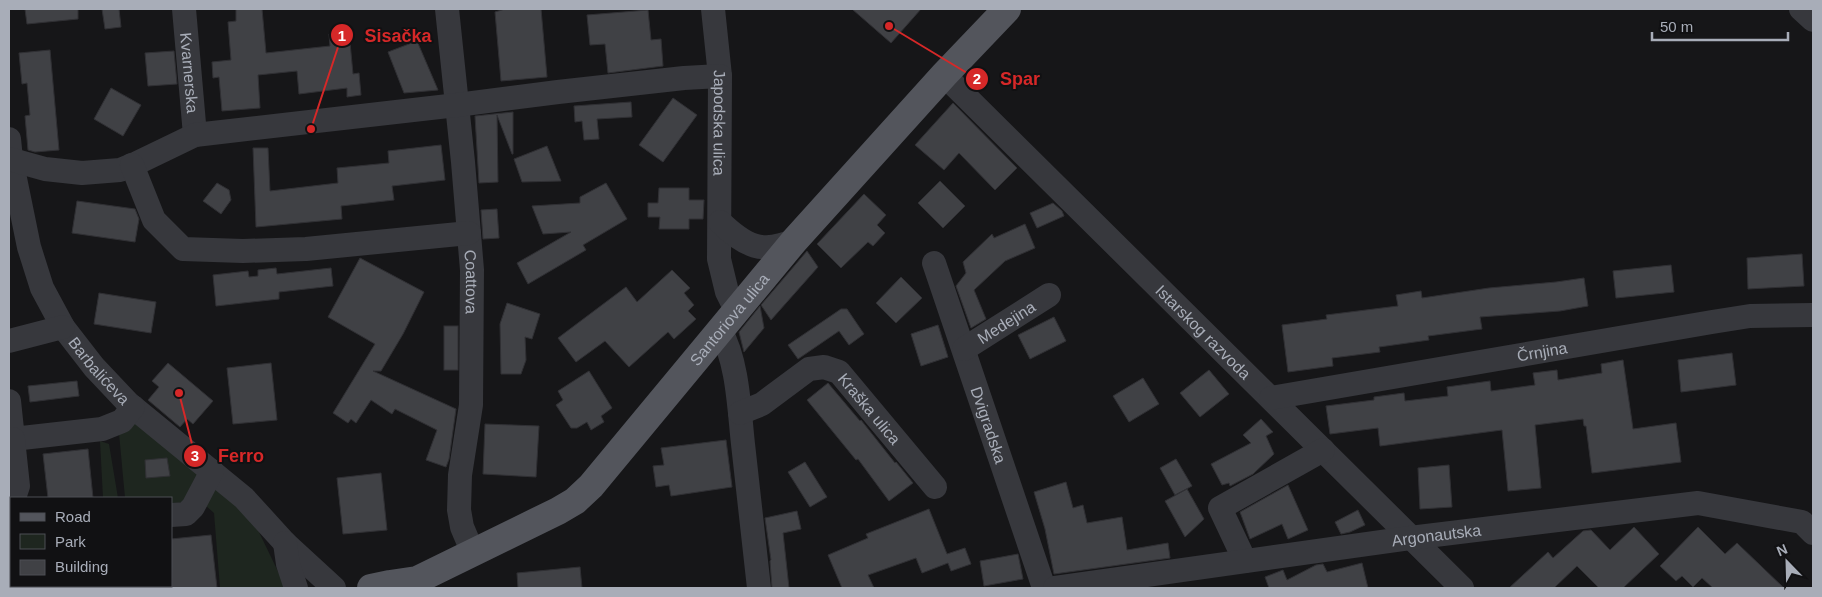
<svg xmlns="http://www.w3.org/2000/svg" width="1822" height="597" font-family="Arial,sans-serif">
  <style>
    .green { fill: #1e261f }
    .building { fill: #404145; stroke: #303034 }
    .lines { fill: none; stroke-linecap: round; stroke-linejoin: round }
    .minor { stroke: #37383d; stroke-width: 24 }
    .major { stroke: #53555c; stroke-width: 28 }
    .labels { text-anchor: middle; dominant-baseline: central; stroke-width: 4; stroke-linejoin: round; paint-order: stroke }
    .street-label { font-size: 16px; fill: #a8adb8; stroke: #111113 }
    .leader { fill: none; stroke: #d62828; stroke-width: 2 }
    .callout-dot { fill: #d62828; stroke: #111113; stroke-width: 2 }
    .mark-label { font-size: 15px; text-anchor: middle; font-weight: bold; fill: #fff }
    .callout-label { font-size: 18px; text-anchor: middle; font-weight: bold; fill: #d62828; stroke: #111113; stroke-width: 4; stroke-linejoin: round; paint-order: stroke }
  </style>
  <rect width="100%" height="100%" fill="#161618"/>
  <!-- green -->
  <g class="green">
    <polygon points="141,416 210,472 191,502 171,503 171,498 125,498 119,433"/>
    <polygon points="100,441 109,444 118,498 103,498"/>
    <polygon points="219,479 243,499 286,588 220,588 214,513 205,505"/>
    <polygon points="25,586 79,586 80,588 25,588"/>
  </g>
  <!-- building -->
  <g class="building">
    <polygon points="25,9 78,9 78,19 27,24"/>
    <polygon points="102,9 119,9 121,27 105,29"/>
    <polygon points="236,9 262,9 266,53 330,46 329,34 349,32 353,74 359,73 361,95 347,97 347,88 299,94 297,71 258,75 260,108 222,111 219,77 213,78 212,62 231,60 228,22 236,21"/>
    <polygon points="505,9 541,9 547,77 501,81 495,12"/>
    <polygon points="852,9 921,9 891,43"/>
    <polygon points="648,10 651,40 661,39 663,66 608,73 605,44 590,45 587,15"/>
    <polygon points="417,41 438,90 404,93 388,52"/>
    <polygon points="50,50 59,150 35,152 28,150 25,116 30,115 27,83 22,84 19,53"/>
    <polygon points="174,51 177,84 148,86 145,53"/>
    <polygon points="111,88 141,105 123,136 94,119"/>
    <polygon points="673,98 697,115 663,162 639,145"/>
    <polygon points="631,102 632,117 597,119 599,139 584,140 582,121 575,122 574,106"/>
    <polygon points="953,103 1017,168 995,190 959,153 944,170 915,145"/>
    <polygon points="513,112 513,154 512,154 497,115 498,182 479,183 475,116"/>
    <polygon points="441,145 445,180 392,186 394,200 341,206 342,219 256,227 253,148 268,148 270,191 338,183 337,168 389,163 388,151"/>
    <polygon points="547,146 561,181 522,182 514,159"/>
    <polygon points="940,181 965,206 943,228 918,203"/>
    <polygon points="217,183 229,190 231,200 221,214 203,201"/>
    <polygon points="606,183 627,219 583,245 586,250 528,284 517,263 571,232 543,234 532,206 580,203 580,197"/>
    <polygon points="659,188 689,188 689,200 704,200 703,219 689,219 689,229 659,229 660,217 648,217 648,203 658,203"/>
    <polygon points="864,194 886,215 877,225 885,233 873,246 868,242 841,268 817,244"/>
    <polygon points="77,201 135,209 139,219 135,242 72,233"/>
    <polygon points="1053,203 1062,211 1064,216 1037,228 1030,213"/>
    <polygon points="497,209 499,238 483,239 481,210"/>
    <polygon points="1025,224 1035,248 1005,261 974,290 986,319 971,328 956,286 966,273 963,262 992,234 994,238"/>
    <polygon points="807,251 818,267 771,320 761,305"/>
    <polygon points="1802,254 1804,286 1748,289 1747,258"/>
    <polygon points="360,258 424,292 403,334 381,371 373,371 456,409 449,459 446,467 426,460 437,430 395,409 392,414 371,400 356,423 351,419 348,423 333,413 375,344 328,317"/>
    <polygon points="1671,265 1674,292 1616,298 1613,271"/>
    <polygon points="276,268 277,274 331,268 333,286 279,292 279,299 216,306 213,275 248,271 249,277 258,276 258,270"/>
    <polygon points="672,270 690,288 684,293 694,305 688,311 696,319 674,339 668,332 629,367 605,341 576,362 558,338 626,287 637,302"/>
    <polygon points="901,277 922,298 896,323 876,303"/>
    <polygon points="1584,278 1588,306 1560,311 1480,317 1482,329 1428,336 1429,340 1379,347 1380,352 1332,358 1333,366 1288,372 1282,325 1327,319 1326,315 1398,306 1396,295 1421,291 1422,298 1489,288 1556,282"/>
    <polygon points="99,293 156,302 151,333 94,324"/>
    <polygon points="507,303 540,314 532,339 525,337 526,360 521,374 501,374 500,324"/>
    <polygon points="760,306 764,328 744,352 739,332"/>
    <polygon points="841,309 847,309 864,334 849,345 839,331 798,359 788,345"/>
    <polygon points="1054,317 1066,341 1030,359 1018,335"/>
    <polygon points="938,325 948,357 921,366 911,334"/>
    <rect x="444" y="326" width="14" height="44"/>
    <polygon points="1732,353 1736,385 1681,392 1678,360"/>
    <polygon points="1623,360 1633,429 1676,423 1681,462 1592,473 1586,426 1584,426 1583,419 1535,425 1541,488 1508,491 1502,430 1380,446 1378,428 1330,434 1326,406 1374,400 1374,397 1404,393 1405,401 1448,396 1447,387 1490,381 1491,391 1535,385 1533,373 1557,370 1558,380 1602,373 1601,364"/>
    <polygon points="168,363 213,401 193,424 187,419 180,427 148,400 159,387 152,381"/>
    <polygon points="271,363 277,420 233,424 227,368"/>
    <polygon points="1209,370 1229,394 1200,417 1180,393"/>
    <polygon points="589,371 612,408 601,416 604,422 591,430 587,422 577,428 571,428 556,405 563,400 558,391"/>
    <polygon points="1143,378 1159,404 1129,422 1113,396"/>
    <polygon points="77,381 79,396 30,402 28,386"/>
    <polygon points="828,383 860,421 861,420 895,463 896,462 913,483 889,501 858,459 856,460 807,400"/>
    <polygon points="1261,419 1273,432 1266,436 1274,454 1253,474 1230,486 1229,483 1222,485 1211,464 1251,443 1243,435"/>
    <polygon points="485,424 539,426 536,477 483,474"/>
    <polygon points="726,440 732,487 671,496 669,485 656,487 653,466 664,465 661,448"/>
    <polygon points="88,449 93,498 48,498 43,454"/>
    <polygon points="167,458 170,476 146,478 145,460"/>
    <polygon points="1176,459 1192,486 1175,495 1160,468"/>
    <polygon points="805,462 827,497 810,507 788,472"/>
    <polygon points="1449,465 1452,507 1420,509 1418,468"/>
    <polygon points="381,473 387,530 343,534 337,478"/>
    <polygon points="1066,482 1073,508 1083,505 1087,523 1122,517 1127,550 1168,543 1170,558 1054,574 1045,529 1034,492"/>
    <polygon points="1288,485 1308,530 1288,539 1282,524 1250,539 1240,512"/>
    <polygon points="1187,489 1204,519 1185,537 1165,501"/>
    <polygon points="929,509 947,554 965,548 971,564 951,571 948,563 922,573 916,558 868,575 874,588 842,588 828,555 868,538 866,534"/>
    <polygon points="1358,510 1365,525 1350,532 1341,534 1335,522"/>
    <polygon points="797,511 801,529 783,533 789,588 772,588 770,561 771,560 765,518"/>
    <polygon points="1634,527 1659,554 1623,588 1599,588 1577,566 1554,588 1509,588 1548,552 1553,558 1583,531 1591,530 1610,550"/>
    <polygon points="1698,527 1725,554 1737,543 1784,588 1713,588 1702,578 1693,587 1682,576 1676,581 1660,566"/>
    <polygon points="211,535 217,588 172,588 171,539"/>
    <polygon points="1018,554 1023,579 984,586 980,561"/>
    <polygon points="1362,563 1368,588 1269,588 1265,577 1283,570 1287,580 1316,565 1323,564 1327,572"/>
    <polygon points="580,567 582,588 518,588 517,573"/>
  </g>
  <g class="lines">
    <!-- minor -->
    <g class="minor">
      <path id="s1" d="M184,9L195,135"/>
      <path id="s2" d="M447,9L463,162L472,270L471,405L460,475L459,510L462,527L473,553"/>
      <path id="s3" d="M713,9L720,76L719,259L727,292L736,310"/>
      <polyline points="1801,9 1813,20"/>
      <path id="s4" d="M944,75L1462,588"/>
      <path id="s5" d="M9,139L11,159L29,247L42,288L63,327L94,367L128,403L244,498L285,543L334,588"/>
      <polyline points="9,159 45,169 82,173 120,170 137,163 195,135 457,105 558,92 684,78 720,76"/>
      <polyline points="132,165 154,220 183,249 243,251 306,249 469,233"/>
      <path d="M720,222C745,246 762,255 795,240"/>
      <path id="s6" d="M934,263L1044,588"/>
      <path d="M720,330C738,362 739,408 743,444C748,492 754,540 759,588"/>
      <polyline points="9,341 63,327"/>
      <path id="s7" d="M964,349L1049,295"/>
      <path id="s8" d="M1271,398L1712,322L1750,316L1813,315"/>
      <polyline points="9,401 13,439 102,429 122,421 133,407"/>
      <path id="s9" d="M740,413L762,404L809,369L824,367L839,372L935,487"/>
      <polyline points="13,439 18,486 14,498"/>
      <polyline points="171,515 186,514 193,507 212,471"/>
      <polyline points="9,527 11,527"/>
      <polyline points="285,543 288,564 296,588"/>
      <polyline points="1245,561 1220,508 1323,450"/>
      <path id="s10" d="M1055,588L1410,538L1698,503L1802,522L1813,533"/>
    </g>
    <!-- major -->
    <path class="major" id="s11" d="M371,588L390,584L417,580L558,511L575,501L591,486L795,240L944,75L1007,9"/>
  </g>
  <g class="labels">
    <!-- street labels -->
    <g class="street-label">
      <text stroke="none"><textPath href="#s1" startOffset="64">Kvarnerska</textPath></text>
      <text stroke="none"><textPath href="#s3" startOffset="114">Japodska ulica</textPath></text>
      <text stroke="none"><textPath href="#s2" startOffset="274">Coattova</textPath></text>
      <text stroke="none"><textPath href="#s11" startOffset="462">Santoriova ulica</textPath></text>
      <text stroke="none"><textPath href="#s7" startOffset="50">Medejina</textPath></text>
      <text stroke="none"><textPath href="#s4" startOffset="365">Istarskog razvoda</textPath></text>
      <text stroke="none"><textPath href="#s8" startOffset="275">Črnjina</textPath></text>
      <text stroke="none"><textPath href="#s5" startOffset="254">Barbalićeva</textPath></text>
      <text stroke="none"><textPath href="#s9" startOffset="161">Kraška ulica</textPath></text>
      <text stroke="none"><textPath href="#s6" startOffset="171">Dvigradska</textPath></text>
      <text stroke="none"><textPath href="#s10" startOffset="385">Argonautska</textPath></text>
    </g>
  </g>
  <!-- callouts -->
  <path class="leader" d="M311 129L342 35M889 26L977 79M179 393L195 456"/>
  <g class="callout-dot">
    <circle cx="311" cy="129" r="5"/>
    <circle cx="889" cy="26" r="5"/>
    <circle cx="179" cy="393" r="5"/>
    <circle cx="342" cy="35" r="12"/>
    <circle cx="977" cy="79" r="12"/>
    <circle cx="195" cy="456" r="12"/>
  </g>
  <g class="mark-label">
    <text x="342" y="41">1</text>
    <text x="977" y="84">2</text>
    <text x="195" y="461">3</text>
  </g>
  <g class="callout-label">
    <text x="398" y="42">Sisačka</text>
    <text x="1020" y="85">Spar</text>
    <text x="241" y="462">Ferro</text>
  </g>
  <!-- border -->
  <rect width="1822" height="597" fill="none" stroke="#a8adb8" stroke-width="20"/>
  <!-- legend -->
  <rect x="10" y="497" width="162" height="90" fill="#111113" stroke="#4d4f55"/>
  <rect x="20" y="513" width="25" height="8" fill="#53555c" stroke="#4d4f55"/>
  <text x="55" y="522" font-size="15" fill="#a8adb8">Road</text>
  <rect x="20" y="534" width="25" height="15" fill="#1e261f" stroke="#4d4f55"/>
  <text x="55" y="547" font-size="15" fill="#a8adb8">Park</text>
  <rect x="20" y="560" width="25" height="15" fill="#404145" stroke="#4d4f55"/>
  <text x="55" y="572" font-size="15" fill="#a8adb8">Building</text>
  <!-- north arrow -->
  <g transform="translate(1787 562) rotate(337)" stroke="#111113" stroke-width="4" paint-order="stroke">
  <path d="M0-4L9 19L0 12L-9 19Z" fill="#a8adb8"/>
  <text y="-8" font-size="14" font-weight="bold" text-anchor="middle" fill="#a8adb8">N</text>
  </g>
  <!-- scale -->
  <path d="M1652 32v8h136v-8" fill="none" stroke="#a8adb8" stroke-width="2.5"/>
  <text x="1660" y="32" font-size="15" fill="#a8adb8" stroke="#111113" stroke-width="4" paint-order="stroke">50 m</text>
</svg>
